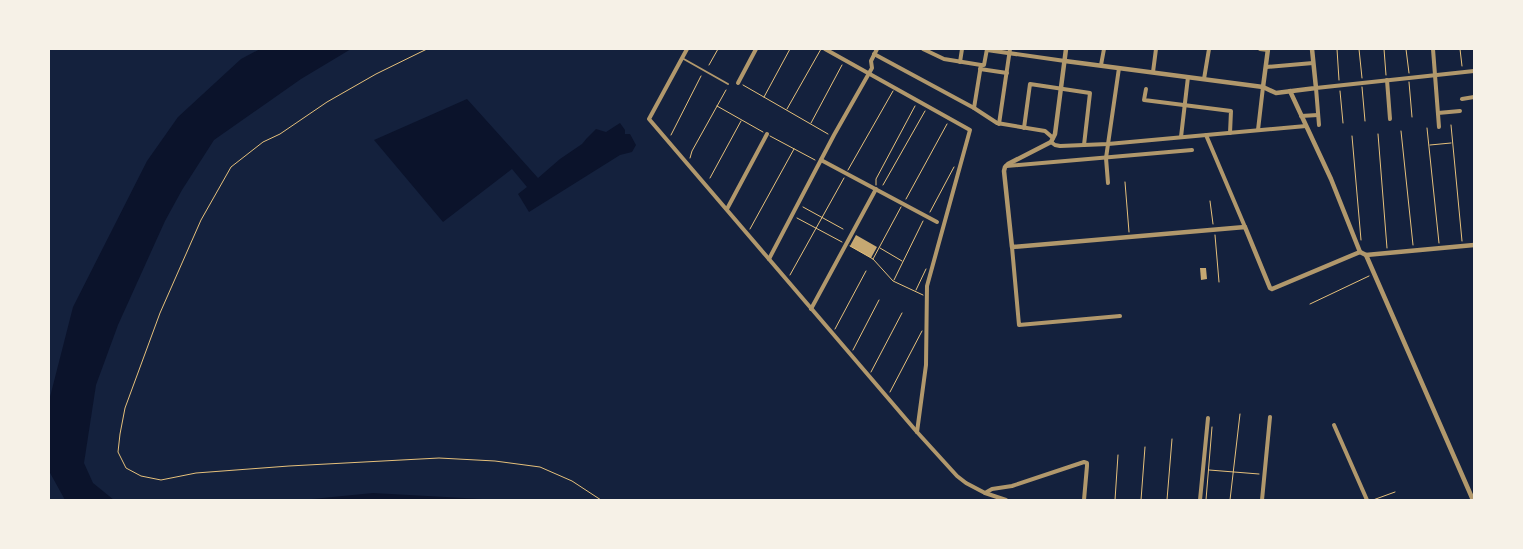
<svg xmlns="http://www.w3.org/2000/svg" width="1523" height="549" font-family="'Golos Text',sans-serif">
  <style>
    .water { fill: #0b132b }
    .building { fill: #c6a872 }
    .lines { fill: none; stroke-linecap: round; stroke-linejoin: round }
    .path { stroke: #e5c07b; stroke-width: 1 }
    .service { stroke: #b1986c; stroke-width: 2 }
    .minor { stroke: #b1986c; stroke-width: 4 }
    .tertiary { stroke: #b1986c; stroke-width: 4.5 }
  </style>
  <rect width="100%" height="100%" fill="#14213d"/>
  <!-- water -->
  <g class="water">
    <polygon points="260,49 351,49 301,79 214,140 182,190 165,221 118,325 96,385 84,463 93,483 114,500 65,500 49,471 49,411 50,397 73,307 147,161 178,117 241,59"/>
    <polygon points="467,99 538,178 560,159 582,144 587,138 596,129 606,132 620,123 625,130 625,134 630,134 636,145 632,152 620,155 529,212 518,194 527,187 512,169 443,222 374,140"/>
    <polygon points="373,493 500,500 502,500 302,500"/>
  </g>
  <!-- building -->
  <g class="building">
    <polygon points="856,235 877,247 871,258 850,246"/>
    <polygon points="1200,268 1206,268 1207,279 1201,280"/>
  </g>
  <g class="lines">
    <!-- path -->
    <g class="path">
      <polyline points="427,49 376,74 327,102 280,134 263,142 231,167 201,220 160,313 125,408 120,434 118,452 126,468 141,476 161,480 196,473 289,466 439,458 495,461 540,467 572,481 601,500"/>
      <polyline points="1337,49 1339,80"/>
      <polyline points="1359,49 1362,78"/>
      <polyline points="1384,49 1386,75"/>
      <polyline points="1406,49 1409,73"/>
      <polyline points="1460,49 1462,66"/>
      <polyline points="709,65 718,49"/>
      <polyline points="1409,82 1412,117"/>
      <polyline points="743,85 828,134"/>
      <polyline points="1362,87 1365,121"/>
      <polyline points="1340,91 1343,123"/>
      <polyline points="764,97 790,49"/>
      <polyline points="717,106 763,132"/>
      <polyline points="787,109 821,49"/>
      <polyline points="811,123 842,65"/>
      <polyline points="1451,125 1462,241"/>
      <polyline points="1427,128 1439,243"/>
      <polyline points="1401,131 1413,245"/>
      <polyline points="1378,134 1387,248"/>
      <polyline points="671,135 701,76"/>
      <polyline points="770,136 815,160"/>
      <polyline points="1352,136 1361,240"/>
      <polyline points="1430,145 1451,143"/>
      <polyline points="690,158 692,151 726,90"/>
      <polyline points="848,170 893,91"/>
      <polyline points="710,178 741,121"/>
      <polyline points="1125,182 1129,232"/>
      <polyline points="876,185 876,179 915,106"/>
      <polyline points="883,185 925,111"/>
      <polyline points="906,199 947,124"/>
      <polyline points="1210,201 1213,224"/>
      <polyline points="803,207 843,229"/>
      <polyline points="930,212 954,167"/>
      <polyline points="797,218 842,242"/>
      <polyline points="750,229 794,149"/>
      <polyline points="1215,235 1219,282"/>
      <polyline points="850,246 873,259 893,281 923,295"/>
      <polyline points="880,248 902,261"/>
      <polyline points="873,259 901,207"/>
      <polyline points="790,275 844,178"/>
      <polyline points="894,280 923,221"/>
      <polyline points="916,290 926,269"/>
      <polyline points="1310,304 1369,276"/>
      <polyline points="835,329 866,271"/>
      <polyline points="853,350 879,300"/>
      <polyline points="871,372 902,313"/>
      <polyline points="890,392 922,331"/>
      <polyline points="1209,470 1259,474"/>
      <polyline points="1115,500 1118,455"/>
      <polyline points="1141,500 1145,447"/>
      <polyline points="1167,500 1172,439"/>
      <polyline points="1206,500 1212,427"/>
      <polyline points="1230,500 1240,414"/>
      <polyline points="1373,500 1395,492"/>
    </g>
    <!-- service -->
    <polyline class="service" points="682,58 728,84"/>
    <!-- minor -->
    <g class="minor">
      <polyline points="687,49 649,119 917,432 957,476 966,483 985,493 1006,500"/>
      <polyline points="825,49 970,130 927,286 926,365 917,432"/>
      <polyline points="923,49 944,59 981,65"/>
      <polyline points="1260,49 1268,50"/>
      <polyline points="1433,49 1439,127"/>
      <polyline points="987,50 1065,61"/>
      <polyline points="874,54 974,108 997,123 1045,131 1053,138"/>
      <polyline points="960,62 962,49"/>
      <polyline points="1101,65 1104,49"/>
      <polyline points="1266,67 1313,63"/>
      <polyline points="980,69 1007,73"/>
      <polyline points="1153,72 1156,49"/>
      <polyline points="1204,79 1209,49"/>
      <polyline points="1387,80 1390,119"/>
      <polyline points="738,83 756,49"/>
      <polyline points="1146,89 1144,100 1231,111 1230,133"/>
      <polyline points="1462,99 1474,97"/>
      <polyline points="974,108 981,65 984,65 987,49"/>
      <polyline points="1438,113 1460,111"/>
      <polyline points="1301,116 1318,115"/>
      <polyline points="999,124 1010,49"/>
      <polyline points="1319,125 1316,88 1474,71"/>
      <polyline points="1024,128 1030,84 1090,93 1084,145"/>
      <polyline points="1258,130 1263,87"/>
      <polyline points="1206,135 1245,227"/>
      <polyline points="1181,137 1188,77"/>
      <polyline points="1051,142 1055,145 1060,146 1108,144 1306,126"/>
      <polyline points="821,160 937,222"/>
      <polyline points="1006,166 1192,150"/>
      <polyline points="1108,183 1106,158 1119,68"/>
      <polyline points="727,209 767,134"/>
      <polyline points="1012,247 1019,325 1120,316"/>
      <polyline points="769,259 834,135 872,68 871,61 877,49"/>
      <polyline points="811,309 876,189"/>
      <polyline points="1334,425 1367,500"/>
      <polyline points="985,493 992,489 1012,486 1084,462 1087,463 1087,466 1084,500"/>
      <polyline points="1200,500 1208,418"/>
      <polyline points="1262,500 1270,417"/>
    </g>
    <!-- tertiary -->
    <g class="tertiary">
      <polyline points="1066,49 1055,134 1051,142 1008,164 1005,167 1004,171 1012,247 1245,227 1270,288 1272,289 1360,252"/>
      <polyline points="1065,61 1263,87 1276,93 1316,88 1312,49"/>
      <polyline points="1263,87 1268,49"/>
      <polyline points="1290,91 1331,179 1360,252 1366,255 1473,500"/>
      <polyline points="1366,255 1474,245"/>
    </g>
  </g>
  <!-- border -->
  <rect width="1523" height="549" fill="none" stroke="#f6f1e7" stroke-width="100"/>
</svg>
